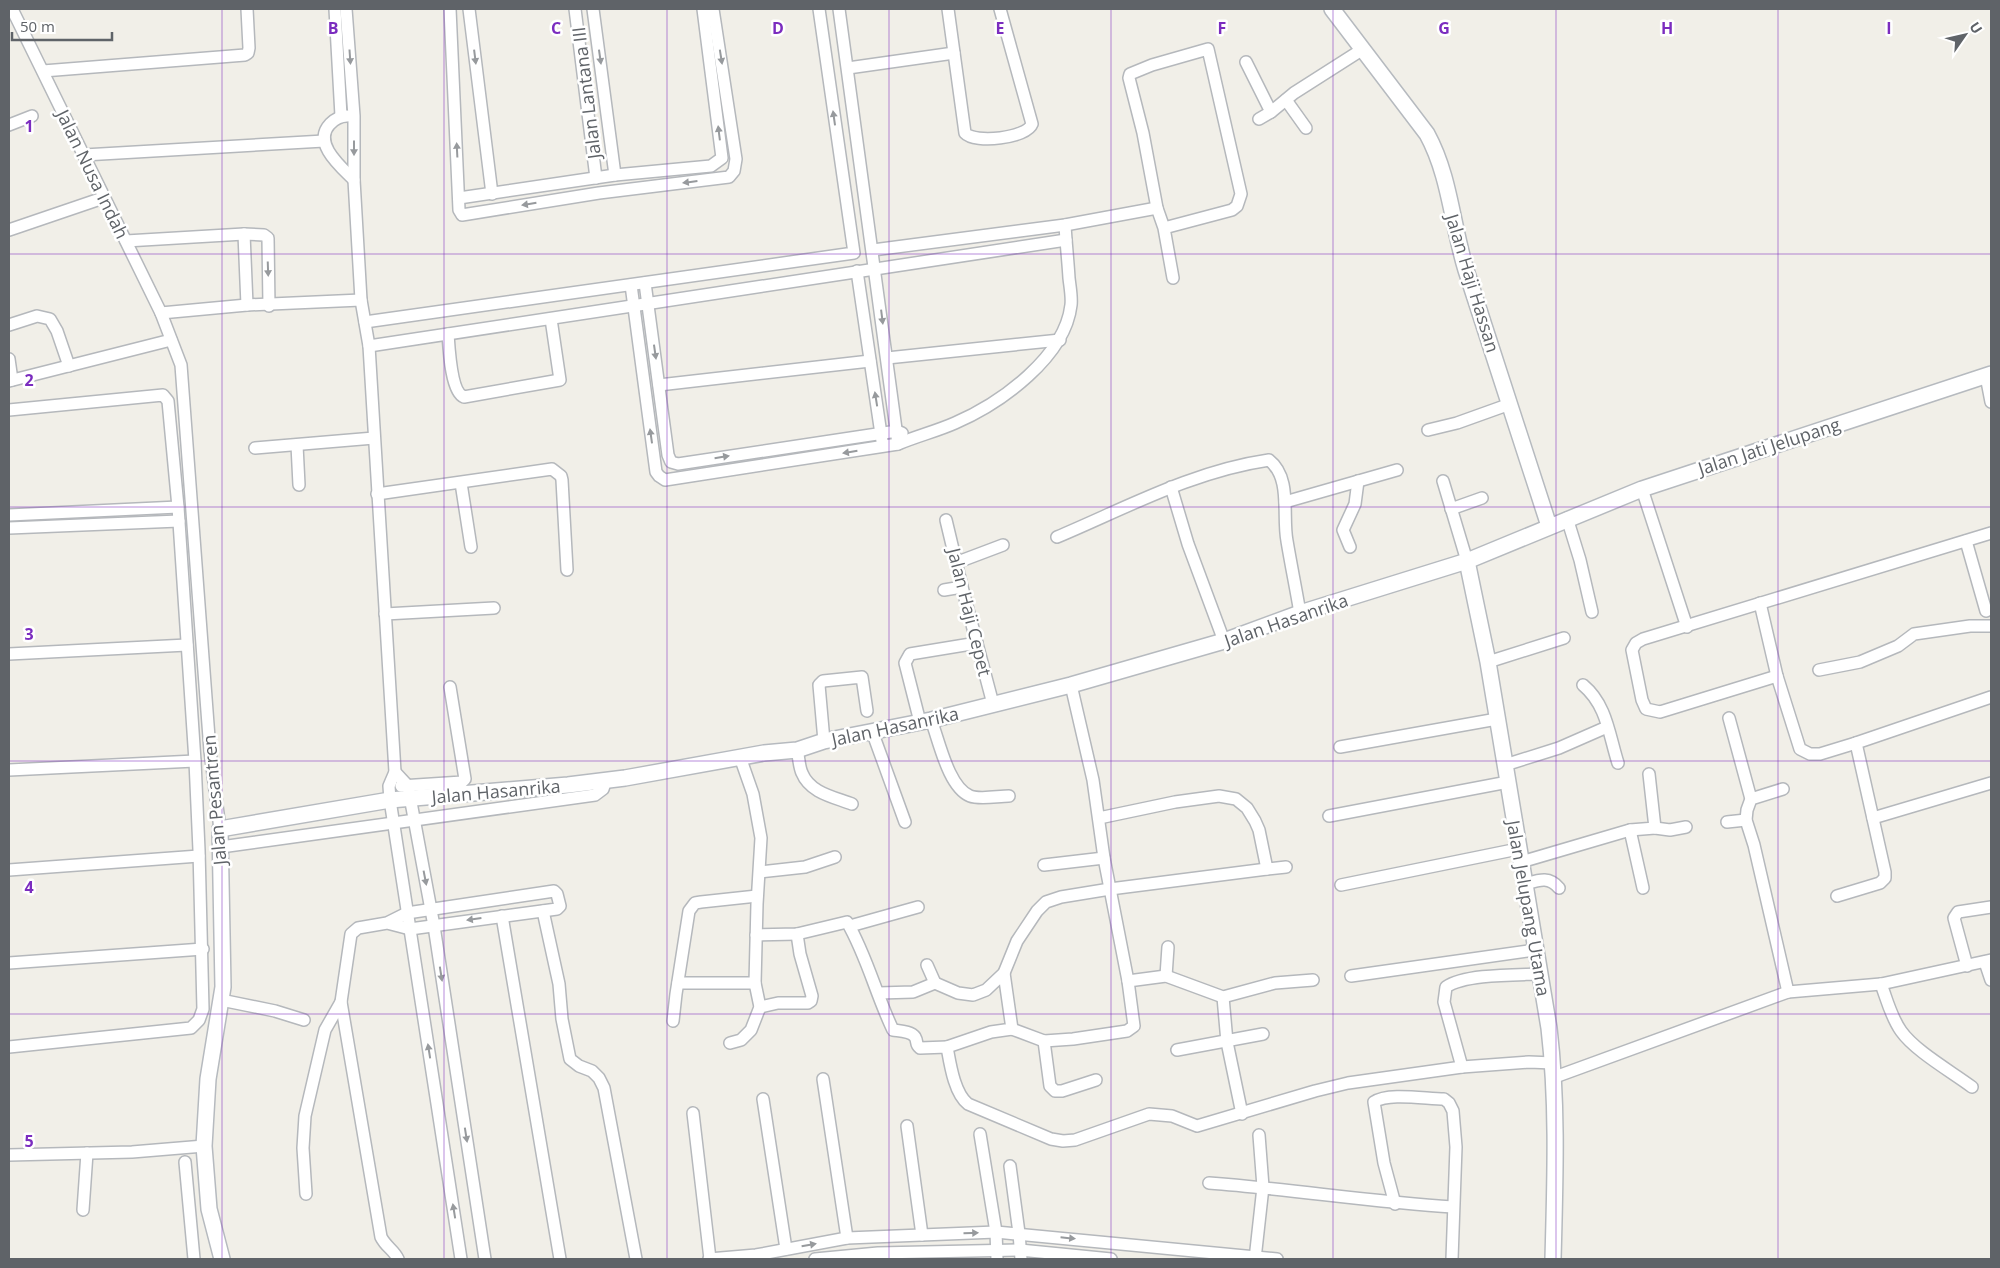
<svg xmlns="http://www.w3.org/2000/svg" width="2000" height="1268" font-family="'Open Sans',sans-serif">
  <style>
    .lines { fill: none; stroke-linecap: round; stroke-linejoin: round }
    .street-casing { stroke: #b5b8bc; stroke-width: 14 }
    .secondary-casing { stroke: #b6babf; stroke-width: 18 }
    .street { stroke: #fff; stroke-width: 11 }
    .secondary { stroke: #fff; stroke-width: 15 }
    .oneway { fill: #979a9d }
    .grid { fill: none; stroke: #7b2cbf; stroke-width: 1; stroke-opacity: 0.55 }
    .labels { text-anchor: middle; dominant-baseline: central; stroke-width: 5; stroke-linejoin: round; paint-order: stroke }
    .street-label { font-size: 18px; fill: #5f6368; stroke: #fff }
    .grid-label { font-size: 16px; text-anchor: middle; font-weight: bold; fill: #7b2cbf; stroke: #fff; stroke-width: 5; stroke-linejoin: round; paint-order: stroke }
  </style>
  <rect width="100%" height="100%" fill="#f1efe8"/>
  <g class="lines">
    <!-- street casing -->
    <g class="street-casing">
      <g id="street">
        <polyline points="12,9 161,313 181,365 210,751 220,829"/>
        <polyline points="335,9 341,116"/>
        <polyline points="346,9 354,116 354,180 361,300 369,346 395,772 389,786 390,800 461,1259"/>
        <polyline points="450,9 459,210 462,215 599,193 729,177 734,171 736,159 713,9"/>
        <polyline points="469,9 492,194"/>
        <polyline points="575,9 596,178"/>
        <polyline points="593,9 615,175"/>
        <polyline points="839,9 898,444"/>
        <path d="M948,9L965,133C975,144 1027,138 1032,124L1000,9"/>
        <polyline points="1246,62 1271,112 1259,119"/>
        <polyline points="848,68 954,53"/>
        <polyline points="43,71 245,55 248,53 249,48 247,9"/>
        <polyline points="1286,100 1306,128"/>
        <polyline points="1271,112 1294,93 1363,49"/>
        <path d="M347,116C340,116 335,119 330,124C312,143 341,167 354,180"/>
        <polyline points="9,125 32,116"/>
        <polyline points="84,155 324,141"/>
        <polyline points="459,198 615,175 711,166 722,158 703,9"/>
        <polyline points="1164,228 1232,210 1237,206 1241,194 1208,49 1152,65 1130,74 1129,78 1143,133 1157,208 1164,228 1173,278"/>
        <polyline points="9,230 103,198"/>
        <polyline points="244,234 247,305"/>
        <polyline points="126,241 244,234 264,235 268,238 269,306"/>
        <polyline points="873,250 1065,225 1157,208"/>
        <polyline points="857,271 882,441"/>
        <polyline points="645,283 668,455 671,462 678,464 897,431 902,433"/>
        <path d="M631,285L656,472L659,476L665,480L898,444C917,436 937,431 955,423C1001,403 1065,357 1071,305C1072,297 1070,287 1069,278C1068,261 1066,243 1065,225"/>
        <polyline points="161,313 247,305 361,300"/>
        <polyline points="365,322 854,253 819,9"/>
        <polyline points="9,325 37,316 50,319 57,331 69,366"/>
        <path d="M448,334C449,348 451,392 464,397L560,380L551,319"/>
        <polyline points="369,346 1066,240"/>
        <polyline points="887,358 1060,340"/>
        <polyline points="9,359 12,380"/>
        <polyline points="1986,376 1991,402"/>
        <polyline points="9,381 171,340"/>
        <polyline points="659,385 870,361"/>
        <polyline points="9,410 163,395 168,401 178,507 195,761 199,850 203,1009 199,1020 191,1028 9,1047"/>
        <polyline points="1428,430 1457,423 1510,404"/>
        <polyline points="297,445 299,485"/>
        <polyline points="255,448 374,438"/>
        <polyline points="1443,481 1467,561"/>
        <polyline points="461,483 471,547"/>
        <polyline points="1171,487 1188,544 1224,641"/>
        <polyline points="1642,489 1687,627"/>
        <polyline points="377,494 552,469 561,476 562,480 567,570"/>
        <polyline points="1285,502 1397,470"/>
        <polyline points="1451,509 1482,498"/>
        <polyline points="9,515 178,507"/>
        <polyline points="1567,518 1580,560 1592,612"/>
        <polyline points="946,520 962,587 993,704"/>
        <polyline points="9,528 179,521"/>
        <path d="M1057,537C1126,508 1193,471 1269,460C1292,478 1282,515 1287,541C1291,565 1296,589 1300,613"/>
        <polyline points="1966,541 1986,611"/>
        <polyline points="1350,547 1343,530 1355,504 1358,481"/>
        <polyline points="958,562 1003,545"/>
        <polyline points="944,590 962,587"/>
        <polyline points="1760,603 1777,676 1800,749 1810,754 1820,754 1856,743"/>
        <polyline points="385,614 494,608"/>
        <polyline points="9,654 187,645"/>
        <polyline points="1488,662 1564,638"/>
        <polyline points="1819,670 1860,662 1898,646 1914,634 1970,626 1991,626"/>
        <polyline points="1777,676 1660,712 1646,709 1642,700 1632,650 1636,643 1643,639 1991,533"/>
        <path d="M1583,685C1607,705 1609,735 1618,763"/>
        <polyline points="1729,718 1751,799"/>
        <path d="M931,720C939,740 948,787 970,796C980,800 998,796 1009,796"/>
        <polyline points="920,722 905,663 910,654 977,643"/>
        <polyline points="872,731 905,822"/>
        <polyline points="824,741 819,685 823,681 862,677 867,711"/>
        <polyline points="1340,747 1497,719"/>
        <path d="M797,750C799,757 799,767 802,773C810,793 834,797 852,804"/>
        <polyline points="1505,765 1559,748 1607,727"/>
        <polyline points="9,770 195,761"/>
        <polyline points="395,772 408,786 434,926 485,1259"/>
        <polyline points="401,786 462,782 465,779 450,687"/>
        <polyline points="1783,789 1751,799 1747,810 1746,820 1754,845 1788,992 1881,984 1991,960"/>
        <polyline points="1329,816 1508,782"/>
        <polyline points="1099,818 1175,802 1219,796 1236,799 1247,808 1255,821 1259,830 1267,869 1286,867"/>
        <polyline points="1873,818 1991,783"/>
        <polyline points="1727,822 1746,820"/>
        <polyline points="1655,828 1670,830 1686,827"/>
        <polyline points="1630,830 1643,888"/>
        <polyline points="228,846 595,795 603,789 606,780"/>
        <polyline points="1521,862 1630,830 1655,828 1649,774"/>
        <polyline points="1044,865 1104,858"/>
        <polyline points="9,870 199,856"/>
        <polyline points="760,872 805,867 835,857"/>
        <path d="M1525,884C1539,880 1549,876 1559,888"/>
        <polyline points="1341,885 1518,849"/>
        <polyline points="1837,896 1880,883 1885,878 1885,872 1856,743 1991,697"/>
        <polyline points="543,911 559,984 562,1019 570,1059 579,1066 592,1071 599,1078 604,1088 636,1259"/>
        <polyline points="502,916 560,1259"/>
        <path d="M387,923L410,929L557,909L560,906L557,894L554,891L407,913L387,923L358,928L351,934L341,1002L381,1237C386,1247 394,1250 398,1259"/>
        <polyline points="850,926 918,907"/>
        <path d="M756,935L797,934L847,922C867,956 876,995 893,1030C899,1031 911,1031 915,1037C918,1042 915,1044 920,1048L947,1047C950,1063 954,1093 968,1104L1051,1139L1063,1141L1075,1140L1149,1114L1172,1116L1197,1126L1315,1091L1348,1083L1462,1067L1529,1062L1553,1063"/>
        <polyline points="1985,962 1991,980"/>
        <polyline points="9,963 203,949"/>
        <polyline points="927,965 935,983"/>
        <polyline points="1967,966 1954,918 1958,912 1991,907"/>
        <polyline points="1166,976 1168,947"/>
        <polyline points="1351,976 1535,950"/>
        <polyline points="1128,981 1166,976 1223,997 1275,983 1313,980"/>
        <polyline points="678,983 755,983 757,904 761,838 753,794 740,757"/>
        <path d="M1881,984C1887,1000 1891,1017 1901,1031C1915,1051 1952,1072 1972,1087"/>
        <polyline points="879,993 913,992 935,983 958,993 973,995 986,990 1004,973 1017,941 1037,911 1046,902 1061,897 1110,889 1267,869"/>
        <polyline points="1223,997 1227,1042 1242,1114"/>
        <polyline points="221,1000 275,1011 304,1020"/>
        <polyline points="760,1007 778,1003 808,1003 811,1001 812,996 800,954 797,934"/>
        <polyline points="673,1021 676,994 689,911 695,903 701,902 757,896"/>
        <polyline points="1012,1029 1044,1041 1073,1039 1127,1031 1134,1026 1128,981 1104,858 1093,780 1071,685"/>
        <polyline points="1044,1041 1050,1086 1055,1091 1062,1091 1096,1080"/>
        <polyline points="730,1043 741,1040 751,1030 760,1007 755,983"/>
        <polyline points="947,1047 991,1032 1012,1029 1004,973"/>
        <polyline points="1177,1050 1263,1034"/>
        <path d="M1462,1067L1444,1002L1446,987C1465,974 1515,975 1539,974"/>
        <polyline points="1555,1077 1788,992"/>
        <polyline points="823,1079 847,1238"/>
        <polyline points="763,1099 786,1249"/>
        <polyline points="693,1113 710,1259"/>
        <polyline points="907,1126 922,1235"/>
        <polyline points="980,1134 996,1232 997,1259"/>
        <polyline points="9,1155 132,1152 204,1146"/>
        <polyline points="185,1162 194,1259"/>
        <polyline points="1010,1166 1019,1233 1021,1259"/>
        <path d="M1209,1183C1291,1189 1371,1202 1453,1207"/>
        <polyline points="306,1194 303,1148 305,1116 325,1030 341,1002"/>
        <path d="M1395,1204L1384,1163L1374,1102C1388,1092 1426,1099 1444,1099L1449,1103L1453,1111L1456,1147L1452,1259"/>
        <polyline points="83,1210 87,1153"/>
        <polyline points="709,1259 756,1255 847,1238 996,1232 1277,1259"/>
        <polyline points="815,1259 878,1253 1020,1250 1111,1259"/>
        <polyline points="1255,1259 1263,1187 1259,1135"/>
      </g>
    </g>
    <!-- secondary casing -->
    <g class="secondary-casing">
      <g id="secondary">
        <path d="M1332,9L1427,134C1450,176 1452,225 1466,270L1549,526"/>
        <path d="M1467,561L1488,662L1549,1028C1558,1105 1555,1182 1553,1259"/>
        <polyline points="222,1259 209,1209 204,1146 208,1079 223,987 220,829 390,800 568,785 625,778 764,753 797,750 824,741 931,720 1071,685 1224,641 1300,613 1467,561 1642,489 1991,374"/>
      </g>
    </g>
    <!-- street -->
    <use href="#street" class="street"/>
    <!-- secondary -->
    <use href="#secondary" class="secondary"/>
  </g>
  <!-- one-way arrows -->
  <defs><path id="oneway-solid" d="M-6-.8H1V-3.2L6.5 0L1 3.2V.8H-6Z" transform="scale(1.25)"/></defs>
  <g class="oneway">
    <use href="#oneway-solid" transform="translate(350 57) rotate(86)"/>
    <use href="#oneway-solid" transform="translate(475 57) rotate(83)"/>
    <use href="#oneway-solid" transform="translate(600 57) rotate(82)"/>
    <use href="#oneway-solid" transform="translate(721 57) rotate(81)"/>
    <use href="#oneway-solid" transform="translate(834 118) rotate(-98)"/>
    <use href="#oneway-solid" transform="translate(719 133) rotate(-97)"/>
    <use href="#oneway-solid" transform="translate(354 148) rotate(90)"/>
    <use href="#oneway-solid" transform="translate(457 150) rotate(-93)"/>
    <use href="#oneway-solid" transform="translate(690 182) rotate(173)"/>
    <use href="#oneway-solid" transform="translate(529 204) rotate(171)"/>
    <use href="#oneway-solid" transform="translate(268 269) rotate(88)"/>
    <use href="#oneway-solid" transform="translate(882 317) rotate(83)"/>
    <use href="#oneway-solid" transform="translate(655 352) rotate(82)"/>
    <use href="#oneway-solid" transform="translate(876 399) rotate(-99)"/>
    <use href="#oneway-solid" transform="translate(651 436) rotate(-98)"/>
    <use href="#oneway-solid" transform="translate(850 452) rotate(171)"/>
    <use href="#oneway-solid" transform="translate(722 457) rotate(-9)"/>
    <use href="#oneway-solid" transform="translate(425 878) rotate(79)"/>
    <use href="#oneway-solid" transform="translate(474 919) rotate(172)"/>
    <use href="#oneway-solid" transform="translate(441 974) rotate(81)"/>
    <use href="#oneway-solid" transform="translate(429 1051) rotate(-99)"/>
    <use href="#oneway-solid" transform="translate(466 1135) rotate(81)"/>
    <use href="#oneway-solid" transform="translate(454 1211) rotate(-99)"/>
    <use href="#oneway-solid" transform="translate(971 1233) rotate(-2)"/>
    <use href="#oneway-solid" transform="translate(1068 1238) rotate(6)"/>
    <use href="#oneway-solid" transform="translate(809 1245) rotate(-10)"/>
  </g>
  <!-- grid -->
  <path class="grid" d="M222,9V1259M444,9V1259M667,9V1259M889,9V1259M1111,9V1259M1333,9V1259M1556,9V1259M1778,9V1259M9,254H1991M9,507H1991M9,761H1991M9,1014H1991"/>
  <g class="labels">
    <!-- street labels -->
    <g class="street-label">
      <text transform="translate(586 93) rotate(-97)">Jalan Lantana III</text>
      <text transform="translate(93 174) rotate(64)">Jalan Nusa Indah</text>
      <text transform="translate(1473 283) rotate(73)">Jalan Haji Hassan</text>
      <text transform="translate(1769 446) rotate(-18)">Jalan Jati Jelupang</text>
      <text transform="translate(970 612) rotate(76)">Jalan Haji Cepet</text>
      <text transform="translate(1286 620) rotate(-19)">Jalan Hasanrika</text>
      <text transform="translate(895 726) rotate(-12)">Jalan Hasanrika</text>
      <text transform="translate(496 791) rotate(-5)">Jalan Hasanrika</text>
      <text transform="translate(214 800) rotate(-95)">Jalan Pesantren</text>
      <text transform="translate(1529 908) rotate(80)">Jalan Jelupang Utama</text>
    </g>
  </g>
  <g class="grid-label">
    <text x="333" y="34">B</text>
    <text x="556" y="34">C</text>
    <text x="778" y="34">D</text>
    <text x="1000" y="34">E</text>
    <text x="1222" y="34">F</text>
    <text x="1444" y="34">G</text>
    <text x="1667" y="34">H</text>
    <text x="1889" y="34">I</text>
    <text x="29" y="132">1</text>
    <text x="29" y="386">2</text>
    <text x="29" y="640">3</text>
    <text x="29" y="893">4</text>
    <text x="29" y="1147">5</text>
  </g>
  <!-- border -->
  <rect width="2000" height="1268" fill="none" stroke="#5f6368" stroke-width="20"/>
  <!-- north arrow -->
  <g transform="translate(1965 35) rotate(56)" stroke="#ffffff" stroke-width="4" paint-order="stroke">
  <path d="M0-4L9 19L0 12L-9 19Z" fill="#5f6368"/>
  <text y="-8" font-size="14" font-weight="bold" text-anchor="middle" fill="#5f6368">U</text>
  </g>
  <!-- scale -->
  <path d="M12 32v8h100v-8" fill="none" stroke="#5f6368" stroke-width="2.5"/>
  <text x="20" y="32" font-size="15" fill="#5f6368" stroke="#ffffff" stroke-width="4" paint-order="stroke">50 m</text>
</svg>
